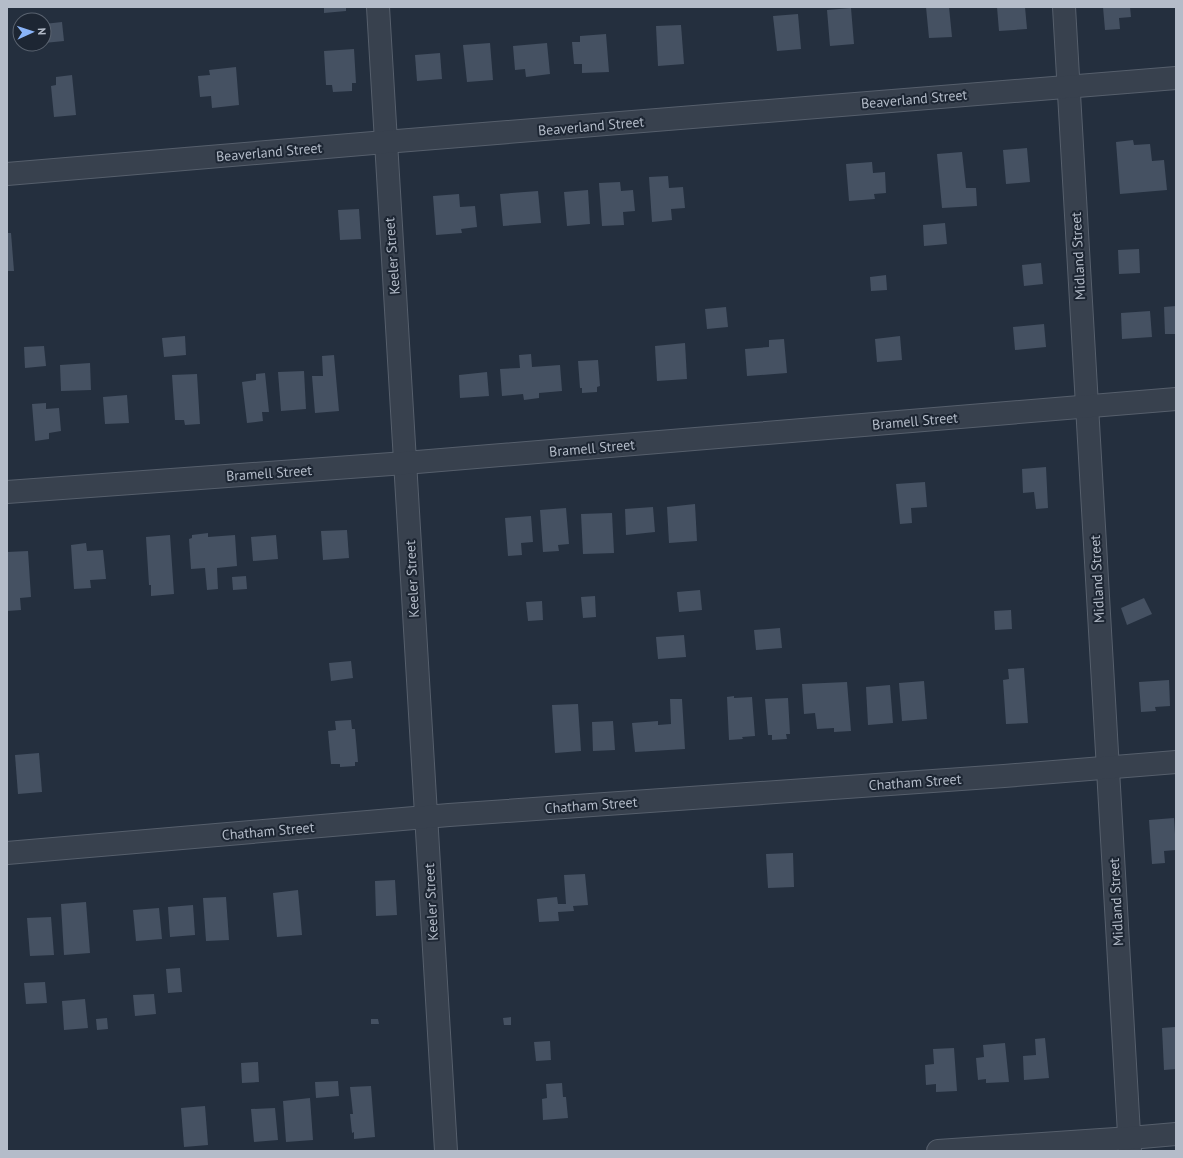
<svg xmlns="http://www.w3.org/2000/svg" width="1183" height="1158" font-family="'PT Sans',sans-serif">
  <style>
    .building { fill: #455162 }
    .lines { fill: none; stroke-linecap: round; stroke-linejoin: round }
    .minor-casing { stroke: #565f6c; stroke-width: 24 }
    .minor { stroke: #38414e; stroke-width: 22 }
    .labels { text-anchor: middle; dominant-baseline: central; stroke-width: 4; stroke-linejoin: round; paint-order: stroke }
    .street-label { font-size: 14px; fill: #b4bcc9; stroke: #1d2633 }
  </style>
  <rect width="100%" height="100%" fill="#242f3e"/>
  <!-- building -->
  <g class="building">
    <polygon points="324,7 346,7 346,11 324,13"/>
    <polygon points="926,7 949,7 952,37 929,38"/>
    <polygon points="997,7 1025,7 1027,29 999,31"/>
    <polygon points="1103,7 1130,7 1131,17 1119,18 1120,29 1105,30"/>
    <polygon points="851,8 854,44 830,46 827,10"/>
    <polygon points="798,14 801,49 777,51 773,16"/>
    <polygon points="62,22 64,41 44,43 44,24"/>
    <polygon points="681,25 684,64 658,66 656,26"/>
    <polygon points="606,34 609,72 582,73 582,64 574,64 572,42 580,42 580,36"/>
    <polygon points="490,43 493,80 467,82 463,45"/>
    <polygon points="547,43 550,74 526,77 525,69 515,70 513,46"/>
    <polygon points="354,49 356,83 352,83 352,91 333,92 332,85 326,85 324,51"/>
    <polygon points="440,53 442,79 417,81 415,55"/>
    <polygon points="236,67 239,105 212,108 211,96 200,97 198,76 210,75 209,70"/>
    <polygon points="72,75 76,115 54,117 51,86 56,85 56,77"/>
    <polygon points="1133,140 1134,145 1150,144 1152,161 1164,160 1167,190 1120,194 1116,142"/>
    <polygon points="1027,148 1030,182 1006,184 1003,150"/>
    <polygon points="962,152 966,188 976,188 977,206 942,208 937,154"/>
    <polygon points="872,162 873,173 885,172 886,193 874,194 875,199 849,201 846,164"/>
    <polygon points="668,176 669,188 683,187 685,208 671,209 672,220 652,222 649,177"/>
    <polygon points="620,182 621,191 633,190 635,211 623,212 624,225 602,226 599,183"/>
    <polygon points="588,190 590,224 567,226 564,192"/>
    <polygon points="538,191 541,223 503,226 500,194"/>
    <polygon points="459,194 460,207 475,206 477,227 461,229 462,233 436,235 433,196"/>
    <polygon points="359,209 361,239 340,240 338,210"/>
    <polygon points="945,223 947,244 924,246 923,225"/>
    <polygon points="7,233 11,233 14,271 7,271"/>
    <polygon points="1139,249 1140,273 1119,274 1118,250"/>
    <polygon points="1041,263 1043,284 1024,286 1022,265"/>
    <polygon points="886,275 887,290 871,291 870,277"/>
    <polygon points="1176,306 1176,334 1165,334 1164,307"/>
    <polygon points="726,307 728,327 707,329 705,309"/>
    <polygon points="1150,311 1152,337 1122,339 1121,313"/>
    <polygon points="1044,324 1046,347 1015,350 1013,327"/>
    <polygon points="185,336 186,355 164,357 162,338"/>
    <polygon points="900,336 902,360 877,362 875,339"/>
    <polygon points="784,339 787,373 747,376 745,349 769,347 769,340"/>
    <polygon points="685,343 687,379 657,381 655,346"/>
    <polygon points="44,346 46,366 25,368 24,347"/>
    <polygon points="531,354 532,367 560,365 562,391 539,393 539,398 524,400 523,394 502,396 500,369 520,368 519,355"/>
    <polygon points="334,355 339,411 315,413 312,376 323,376 322,356"/>
    <polygon points="598,360 600,386 597,387 597,392 582,393 582,388 580,388 578,361"/>
    <polygon points="90,363 91,390 61,391 60,365"/>
    <polygon points="304,371 306,409 281,411 278,372"/>
    <polygon points="487,372 489,396 460,398 459,375"/>
    <polygon points="265,373 269,412 262,412 263,421 247,423 242,382 256,380 256,374"/>
    <polygon points="197,374 200,424 185,425 184,420 175,420 172,375"/>
    <polygon points="127,395 129,423 105,424 103,397"/>
    <polygon points="46,403 46,409 59,408 61,431 49,433 49,439 35,441 32,404"/>
    <polygon points="1046,467 1048,508 1036,509 1034,492 1023,493 1022,469"/>
    <polygon points="925,482 927,507 911,508 912,523 900,524 896,484"/>
    <polygon points="695,504 697,541 669,543 667,507"/>
    <polygon points="653,507 655,532 626,535 625,509"/>
    <polygon points="566,508 569,544 558,545 559,551 543,552 540,510"/>
    <polygon points="612,513 614,553 583,554 581,514"/>
    <polygon points="531,516 533,542 521,543 522,555 508,556 505,518"/>
    <polygon points="347,530 349,558 323,560 321,531"/>
    <polygon points="208,533 208,537 235,535 237,566 217,568 218,589 207,590 205,568 191,569 189,539 192,538 192,535"/>
    <polygon points="170,535 174,594 151,596 151,585 149,585 146,537"/>
    <polygon points="276,535 278,559 253,561 251,537"/>
    <polygon points="86,543 87,551 103,550 106,579 90,580 91,588 74,589 71,545"/>
    <polygon points="28,551 31,597 20,598 21,610 7,611 7,552"/>
    <polygon points="246,576 247,589 233,590 232,577"/>
    <polygon points="700,590 702,610 679,612 677,592"/>
    <polygon points="595,596 596,617 583,618 581,597"/>
    <polygon points="1144,598 1152,614 1127,625 1121,608"/>
    <polygon points="542,601 543,620 528,621 526,602"/>
    <polygon points="1011,610 1012,629 995,630 994,611"/>
    <polygon points="780,628 782,648 756,650 754,630"/>
    <polygon points="684,635 686,657 658,659 656,637"/>
    <polygon points="351,661 353,678 331,681 329,663"/>
    <polygon points="1024,668 1028,723 1006,724 1003,680 1009,679 1008,669"/>
    <polygon points="1169,680 1170,706 1155,707 1156,711 1141,712 1139,682"/>
    <polygon points="924,681 927,719 902,721 899,683"/>
    <polygon points="847,682 851,731 834,732 834,728 817,729 815,713 804,714 802,684"/>
    <polygon points="890,685 893,723 868,725 866,687"/>
    <polygon points="734,696 734,698 752,697 755,736 742,737 743,739 729,740 727,697"/>
    <polygon points="788,698 790,734 786,734 787,739 772,740 772,735 768,735 765,699"/>
    <polygon points="670,699 682,699 685,749 635,752 632,723 658,721 658,725 671,724"/>
    <polygon points="578,704 581,751 555,753 552,705"/>
    <polygon points="351,720 352,729 355,729 358,762 355,762 355,766 340,767 340,764 331,764 328,731 336,730 335,721"/>
    <polygon points="613,721 615,750 593,751 592,722"/>
    <polygon points="39,753 42,792 18,794 15,755"/>
    <polygon points="1174,818 1176,850 1164,851 1165,863 1152,864 1149,820"/>
    <polygon points="793,853 794,887 768,888 766,854"/>
    <polygon points="585,874 588,905 573,906 574,911 558,912 559,921 539,922 537,899 557,897 558,904 566,904 564,875"/>
    <polygon points="395,880 397,915 376,916 375,881"/>
    <polygon points="298,890 302,935 277,937 273,893"/>
    <polygon points="226,897 229,940 206,941 203,898"/>
    <polygon points="86,902 90,953 64,955 61,904"/>
    <polygon points="193,905 195,935 170,937 168,907"/>
    <polygon points="159,908 162,939 136,941 133,910"/>
    <polygon points="51,917 54,955 30,956 27,918"/>
    <polygon points="180,968 182,992 168,993 166,969"/>
    <polygon points="45,982 47,1003 26,1004 24,983"/>
    <polygon points="154,994 156,1014 135,1016 133,995"/>
    <polygon points="85,999 88,1028 64,1030 62,1001"/>
    <polygon points="511,1017 511,1025 504,1025 503,1018"/>
    <polygon points="107,1018 108,1029 97,1030 96,1019"/>
    <polygon points="371,1019 378,1019 379,1024 371,1024"/>
    <polygon points="1175,1027 1176,1069 1164,1070 1162,1028"/>
    <polygon points="1045,1038 1049,1078 1024,1080 1023,1056 1036,1055 1035,1039"/>
    <polygon points="550,1041 551,1060 536,1061 534,1042"/>
    <polygon points="1005,1043 1009,1082 986,1083 986,1079 978,1080 976,1058 984,1057 983,1045"/>
    <polygon points="954,1048 957,1091 936,1092 936,1084 926,1085 925,1065 934,1064 933,1049"/>
    <polygon points="258,1062 259,1082 242,1083 241,1063"/>
    <polygon points="338,1081 339,1096 316,1098 315,1082"/>
    <polygon points="562,1083 563,1097 566,1097 568,1118 543,1120 542,1099 547,1098 546,1084"/>
    <polygon points="371,1086 375,1137 354,1139 354,1132 352,1133 350,1114 353,1114 350,1087"/>
    <polygon points="310,1098 313,1140 286,1142 283,1101"/>
    <polygon points="205,1106 208,1145 184,1147 181,1108"/>
    <polygon points="275,1108 278,1140 254,1142 251,1109"/>
  </g>
  <g class="lines">
    <!-- minor casing -->
    <g class="minor-casing">
      <g id="minor">
        <polyline points="378,7 446,1151"/>
        <polyline points="1064,7 1130,1151"/>
        <polyline points="7,174 385,142 1176,78"/>
        <polyline points="7,492 405,463 1176,399"/>
        <polyline points="7,853 449,815 1004,776 1176,762"/>
        <polyline points="938,1151 1130,1138 1176,1134"/>
      </g>
    </g>
    <!-- minor -->
    <use href="#minor" class="minor"/>
  </g>
  <g class="labels">
    <!-- street labels -->
    <g class="street-label">
      <text transform="translate(914 99) rotate(-5)">Beaverland Street</text>
      <text transform="translate(591 126) rotate(-5)">Beaverland Street</text>
      <text transform="translate(269 152) rotate(-5)">Beaverland Street</text>
      <text transform="translate(392 256) rotate(-94)">Keeler Street</text>
      <text transform="translate(1078 256) rotate(-93)">Midland Street</text>
      <text transform="translate(915 421) rotate(-5)">Bramell Street</text>
      <text transform="translate(592 448) rotate(-5)">Bramell Street</text>
      <text transform="translate(269 473) rotate(-4)">Bramell Street</text>
      <text transform="translate(412 579) rotate(-93)">Keeler Street</text>
      <text transform="translate(1097 579) rotate(-93)">Midland Street</text>
      <text transform="translate(915 782) rotate(-4)">Chatham Street</text>
      <text transform="translate(591 805) rotate(-4)">Chatham Street</text>
      <text transform="translate(268 831) rotate(-5)">Chatham Street</text>
      <text transform="translate(431 902) rotate(-93)">Keeler Street</text>
      <text transform="translate(1116 902) rotate(-93)">Midland Street</text>
    </g>
  </g>
  <!-- border -->
  <rect width="1183" height="1158" fill="none" stroke="#b4bcc9" stroke-width="16"/>
  <!-- north arrow -->
  <g transform="translate(32 32) rotate(87)"><circle r="19" fill="#1d2633" stroke="#59626f"/>
  <path d="M0-3L7 15L0 10L-7 15Z" fill="#8ab4f8"/>
  <text y="-6" font-size="11" font-weight="bold" text-anchor="middle" fill="#b4bcc9">N</text>
  </g>
</svg>
